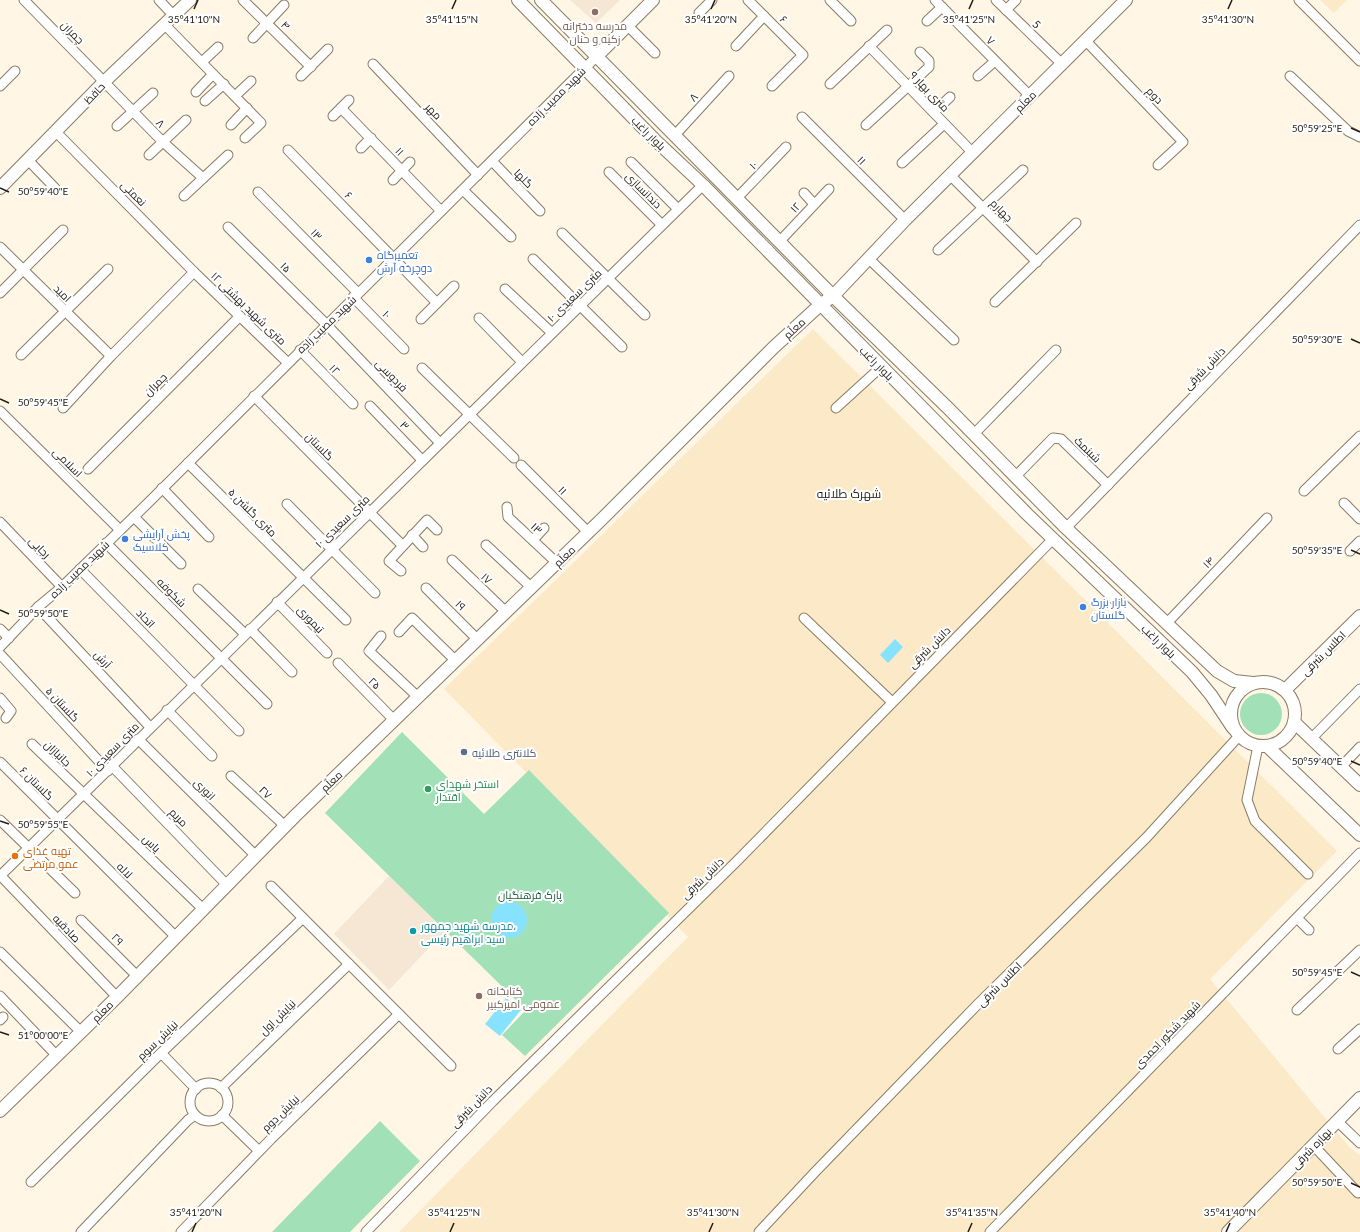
<svg xmlns="http://www.w3.org/2000/svg" width="1360" height="1232" font-family="Lato,Cairo,sans-serif">
  <style>
    .built { fill: #fbe9c7 }
    .education { fill: #f5e7d3 }
    .green { fill: #a2e0b8 }
    .water { fill: #87e2ff }
    .lines { fill: none; stroke-linecap: round; stroke-linejoin: round }
    .minor-casing { stroke: #897c64; stroke-width: 11 }
    .tertiary-casing { stroke: #897c64; stroke-width: 14 }
    .minor { stroke: #fff; stroke-width: 9 }
    .tertiary { stroke: #fff; stroke-width: 12 }
    .ticks { fill: none; stroke: #221c13; stroke-width: 1.5 }
    .education-dot { fill: #8d6e63; stroke: #fff; stroke-width: 1.5 }
    .shop-dot { fill: #3f7fe0; stroke: #fff; stroke-width: 1.5 }
    .service-dot { fill: #5c6f8a; stroke: #fff; stroke-width: 1.5 }
    .leisure-dot { fill: #2e9e5b; stroke: #fff; stroke-width: 1.5 }
    .food-dot { fill: #e8710a; stroke: #fff; stroke-width: 1.5 }
    .culture-dot { fill: #0f9aa8; stroke: #fff; stroke-width: 1.5 }
    .labels { text-anchor: middle; dominant-baseline: central; stroke-width: 4; stroke-linejoin: round; paint-order: stroke }
    .street-label { font-size: 11px; fill: #221c13; stroke: #fff }
    .education-label { font-size: 11px; fill: #785e54; stroke: #fff }
    .shop-label { font-size: 11px; fill: #366cbe; stroke: #fff; text-anchor: start }
    .service-label { font-size: 11px; fill: #4e5e75; stroke: #fff; text-anchor: start }
    .leisure-label { font-size: 11px; fill: #27864d; stroke: #fff; text-anchor: start }
    .food-label { font-size: 11px; fill: #c56008; stroke: #fff; text-anchor: start }
    .park-label { font-size: 11px; fill: #1a5e3a; stroke: #fff }
    .culture-label { font-size: 11px; fill: #0d838f; stroke: #fff; text-anchor: start }
    .neighbourhood-label { font-size: 12px; fill: #221c13; stroke: #fff }
    .ticks-label { font-size: 10px; text-anchor: middle; fill: #221c13; stroke: #fff; stroke-width: 4; stroke-linejoin: round; paint-order: stroke }
  </style>
  <rect width="100%" height="100%" fill="#fff6e6"/>
  <!-- built -->
  <g class="built">
    <polygon points="1320,0 1347,0 1334,13"/>
    <polygon points="813,329 1337,851 1210,979 1349,1147 1360,1155 1360,1232 399,1232 688,937 444,689"/>
  </g>
  <!-- education -->
  <g class="education">
    <polygon points="570,0 620,0 596,23"/>
    <polygon points="389,876 445,931 389,990 334,934"/>
  </g>
  <!-- green -->
  <g class="green">
    <circle cx="1261" cy="714" r="21"/>
    <polygon points="402,732 484,814 529,770 669,913 525,1056 502,1035 526,1010 325,813"/>
    <polygon points="380,1121 420,1161 350,1232 272,1232"/>
  </g>
  <!-- water -->
  <g class="water">
    <polygon points="895,639 903,647 888,663 880,655"/>
    <circle cx="509" cy="920" r="18"/>
    <polygon points="506,998 521,1010 500,1036 485,1024"/>
  </g>
  <g class="lines">
    <!-- minor casing -->
    <g class="minor-casing">
      <g id="minor">
        <polyline points="24,0 163,142 203,178"/>
        <polyline points="159,0 174,16"/>
        <polyline points="243,0 311,67"/>
        <polyline points="748,0 803,55 772,86"/>
        <polyline points="830,0 851,21"/>
        <polyline points="935,0 1030,96"/>
        <polyline points="996,0 1062,64"/>
        <polyline points="1299,0 1360,61"/>
        <polyline points="1006,10 1016,0"/>
        <polyline points="699,13 712,0"/>
        <polyline points="927,21 942,7"/>
        <polyline points="164,24 261,123 245,138"/>
        <polyline points="627,25 655,53"/>
        <polyline points="253,38 284,5"/>
        <polyline points="1086,41 1183,142 1158,165"/>
        <polyline points="736,46 764,16"/>
        <polyline points="869,46 973,153"/>
        <polyline points="202,62 218,47"/>
        <polyline points="373,64 478,175"/>
        <polyline points="301,76 328,49"/>
        <polyline points="978,76 995,61"/>
        <polyline points="1290,76 1348,131 1360,137"/>
        <polyline points="830,84 887,30"/>
        <polyline points="0,86 15,71"/>
        <polyline points="196,92 213,74"/>
        <polyline points="235,96 251,81"/>
        <polyline points="205,101 224,84"/>
        <polyline points="341,108 441,211"/>
        <polyline points="934,112 950,97"/>
        <polyline points="333,116 349,100"/>
        <polyline points="802,117 905,220"/>
        <polyline points="231,125 247,108"/>
        <polyline points="866,125 929,67 929,61 920,52"/>
        <polyline points="117,126 153,93"/>
        <polyline points="56,132 194,272 287,362"/>
        <polyline points="675,135 729,76"/>
        <polyline points="361,148 371,138"/>
        <polyline points="288,150 437,303"/>
        <polyline points="149,155 186,120"/>
        <polyline points="28,160 55,188"/>
        <polyline points="492,161 540,211"/>
        <polyline points="631,162 678,209"/>
        <polyline points="902,163 944,124"/>
        <polyline points="609,172 662,225"/>
        <polyline points="950,175 1037,262"/>
        <polyline points="393,180 410,162"/>
        <polyline points="463,190 511,237"/>
        <polyline points="258,192 358,293"/>
        <polyline points="804,193 814,204"/>
        <polyline points="184,196 228,155"/>
        <polyline points="737,198 786,147"/>
        <polyline points="228,227 326,324 440,443"/>
        <polyline points="562,233 645,315"/>
        <polyline points="779,242 829,189"/>
        <polyline points="0,247 111,356"/>
        <polyline points="938,250 1023,170"/>
        <polyline points="868,258 954,340"/>
        <polyline points="533,259 622,347"/>
        <polyline points="505,289 552,333"/>
        <polyline points="0,293 63,230"/>
        <polyline points="353,297 404,349"/>
        <polyline points="995,302 1076,223"/>
        <polyline points="479,318 522,362"/>
        <polyline points="421,319 454,286"/>
        <polyline points="300,350 353,404"/>
        <polyline points="21,355 108,269"/>
        <polyline points="422,368 514,458"/>
        <polyline points="254,396 402,545"/>
        <polyline points="370,406 422,460"/>
        <polyline points="63,408 111,356 194,272"/>
        <polyline points="836,408 881,367"/>
        <polyline points="0,411 120,530"/>
        <polyline points="974,434 1056,350"/>
        <polyline points="188,463 346,620"/>
        <polyline points="521,465 589,533"/>
        <polyline points="88,469 240,316"/>
        <polyline points="1016,476 1053,438 1061,439 1108,485"/>
        <polyline points="162,488 209,537"/>
        <polyline points="1304,491 1360,436"/>
        <polyline points="1344,503 1360,519"/>
        <polyline points="287,504 375,593"/>
        <polyline points="507,507 508,517 557,563"/>
        <polyline points="134,517 181,564"/>
        <polyline points="0,522 62,587"/>
        <polyline points="1066,528 1360,225"/>
        <polyline points="412,535 423,547"/>
        <polyline points="533,540 544,528"/>
        <polyline points="106,543 267,704"/>
        <polyline points="486,545 532,588"/>
        <polyline points="1350,551 1360,541"/>
        <polyline points="452,560 506,612"/>
        <polyline points="80,569 239,731"/>
        <polyline points="401,571 389,561 427,520 437,530"/>
        <polyline points="426,588 478,640"/>
        <polyline points="198,589 245,634"/>
        <polyline points="277,602 327,653"/>
        <polyline points="38,607 150,727"/>
        <polyline points="804,618 892,702"/>
        <polyline points="1167,623 1267,518"/>
        <polyline points="0,629 9,638"/>
        <polyline points="250,629 292,672"/>
        <polyline points="399,632 412,618 456,661"/>
        <polyline points="381,636 369,651 418,697"/>
        <polyline points="0,647 38,607 62,587 150,501 598,55"/>
        <polyline points="0,654 108,771"/>
        <polyline points="338,663 394,720"/>
        <polyline points="0,698 11,711 6,718"/>
        <polyline points="167,710 212,756"/>
        <polyline points="138,739 256,856"/>
        <polyline points="1311,739 1360,689"/>
        <polyline points="32,744 203,909"/>
        <polyline points="1258,746 1247,800 1255,821 1308,874"/>
        <polyline points="0,762 176,937"/>
        <polyline points="113,767 227,885"/>
        <polyline points="1341,767 1360,747"/>
        <polyline points="231,776 285,826"/>
        <polyline points="0,820 75,893"/>
        <polyline points="0,875 117,997"/>
        <polyline points="0,876 703,185"/>
        <polyline points="271,886 451,1066"/>
        <polyline points="1297,918 1309,930"/>
        <polyline points="81,920 137,976"/>
        <polyline points="0,952 81,1032"/>
        <polyline points="0,996 57,1056"/>
        <polyline points="1297,1010 1360,950"/>
        <polyline points="0,1020 3,1017"/>
        <polyline points="1338,1049 1360,1029"/>
        <polyline points="161,1053 196,1089"/>
        <circle cx="209" cy="1102" r="19"/>
        <polyline points="221,1088 349,964"/>
        <polyline points="222,1115 259,1151"/>
        <polyline points="1337,1121 1360,1143"/>
        <polyline points="1313,1145 1358,1193"/>
        <polyline points="31,1182 161,1053 303,918"/>
        <polyline points="81,1232 188,1120 195,1115"/>
        <polyline points="181,1232 271,1139 399,1014"/>
        <polyline points="366,1232 493,1101 737,861 1053,539"/>
        <polyline points="759,1232 816,1171 977,1005 1147,837 1239,736"/>
        <polyline points="990,1232 1360,853"/>
      </g>
    </g>
    <!-- tertiary casing -->
    <g class="tertiary-casing">
      <g id="tertiary">
        <polyline points="518,0 654,139 703,185 1027,514 1192,672 1211,695 1233,728"/>
        <polyline points="541,0 833,296 949,409 1066,528 1217,671 1234,681 1253,683"/>
        <polyline points="598,55 653,0"/>
        <polyline points="0,188 105,81 190,0"/>
        <circle cx="1263" cy="714" r="32"/>
        <polyline points="1285,690 1360,616"/>
        <polyline points="1294,722 1360,785"/>
        <polyline points="1267,746 1360,835"/>
        <polyline points="0,1111 117,997 295,816 603,518 774,347 820,305 833,296 905,220 1126,0"/>
        <polyline points="1228,1232 1360,1098"/>
      </g>
    </g>
    <!-- minor -->
    <use href="#minor" class="minor"/>
    <!-- tertiary -->
    <use href="#tertiary" class="tertiary"/>
  </g>
  <!-- ticks -->
  <path class="ticks" d="M194,9L198,0M452,9L456,0M711,9L715,0M969,9L973,0M1228,9L1232,0M1351,128L1360,132M0,188L9,192M1351,339L1360,343M0,399L9,403M1351,550L1360,554M0,610L9,614M1351,761L1360,765M0,821L9,824M1351,972L1360,976M0,1032L9,1035M1351,1183L1360,1187M192,1232L196,1223M450,1232L454,1223M709,1232L713,1223M968,1232L972,1223M1226,1232L1230,1223"/>
  <!-- markers -->
  <g class="education-dot">
    <circle cx="595" cy="12" r="4"/>
    <circle cx="479" cy="996" r="4"/>
  </g>
  <g class="shop-dot">
    <circle cx="369" cy="260" r="4"/>
    <circle cx="125" cy="539" r="4"/>
    <circle cx="1083" cy="607" r="4"/>
  </g>
  <circle class="service-dot" cx="464" cy="752" r="4"/>
  <circle class="leisure-dot" cx="428" cy="789" r="4"/>
  <circle class="food-dot" cx="15" cy="856" r="4"/>
  <circle class="culture-dot" cx="413" cy="931" r="4"/>
  <g class="labels">
    <!-- street labels -->
    <g class="street-label">
      <text transform="translate(784 19) rotate(45)">۶</text>
      <text transform="translate(1037 24) rotate(44)">5</text>
      <text transform="translate(286 25) rotate(45)">۴</text>
      <text transform="translate(73 32) rotate(45)">چمران</text>
      <text transform="translate(991 40) rotate(46)">۷</text>
      <text transform="translate(930 91) rotate(46)">۹ متری بهار</text>
      <text transform="translate(94 93) rotate(-46)">حافظ</text>
      <text transform="translate(1155 95) rotate(46)">دوم</text>
      <text transform="translate(556 96) rotate(-45)">شهید مصیب زاده</text>
      <text transform="translate(693 97) rotate(-47)">۸</text>
      <text transform="translate(1025 101) rotate(-45)">معلّم</text>
      <text transform="translate(434 111) rotate(47)">مهر</text>
      <text transform="translate(161 123) rotate(47)">۸</text>
      <text transform="translate(649 133) rotate(45)">بلوار راغب</text>
      <text transform="translate(400 151) rotate(46)">۱۱</text>
      <text transform="translate(862 160) rotate(45)">۱۱</text>
      <text transform="translate(753 165) rotate(-46)">۱۰</text>
      <text transform="translate(524 178) rotate(46)">گلها</text>
      <text transform="translate(644 190) rotate(45)">دندانسازی</text>
      <text transform="translate(134 193) rotate(45)">نعمتی</text>
      <text transform="translate(349 195) rotate(45)">۶</text>
      <text transform="translate(795 207) rotate(-48)">۱۲</text>
      <text transform="translate(1002 210) rotate(45)">چهارم</text>
      <text transform="translate(317 234) rotate(46)">۱۳</text>
      <text transform="translate(286 267) rotate(45)">۱۵</text>
      <text transform="translate(63 293) rotate(45)">امید</text>
      <text transform="translate(574 295) rotate(-44)">۱۰ متری سعیدی</text>
      <text transform="translate(249 308) rotate(44)">۱۲ متری شهید بهشتی</text>
      <text transform="translate(387 314) rotate(45)">۱۰</text>
      <text transform="translate(326 324) rotate(-44)">شهید مصیب زاده</text>
      <text transform="translate(794 328) rotate(-43)">معلّم</text>
      <text transform="translate(877 363) rotate(45)">بلوار راغب</text>
      <text transform="translate(1204 368) rotate(-46)">دانش شرقی</text>
      <text transform="translate(335 369) rotate(46)">۱۲</text>
      <text transform="translate(392 375) rotate(46)">فردوسی</text>
      <text transform="translate(155 384) rotate(-45)">چمران</text>
      <text transform="translate(405 425) rotate(46)">۳</text>
      <text transform="translate(320 446) rotate(45)">گلستان</text>
      <text transform="translate(1088 449) rotate(44)">شبنمک</text>
      <text transform="translate(68 462) rotate(45)">اسلامی</text>
      <text transform="translate(563 490) rotate(45)">۱۱</text>
      <text transform="translate(253 512) rotate(45)">۵ متری گلشن</text>
      <text transform="translate(342 521) rotate(-44)">۱۰ متری سعیدی</text>
      <text transform="translate(537 528) rotate(43)">۱۳</text>
      <text transform="translate(40 547) rotate(46)">رجایی</text>
      <text transform="translate(564 556) rotate(-44)">معلّم</text>
      <text transform="translate(1208 562) rotate(-46)">۱۴</text>
      <text transform="translate(79 569) rotate(-44)">شهید مصیب زاده</text>
      <text transform="translate(487 578) rotate(44)">۱۷</text>
      <text transform="translate(172 592) rotate(45)">شکوفه</text>
      <text transform="translate(461 605) rotate(45)">۱۹</text>
      <text transform="translate(146 618) rotate(46)">اتحاد</text>
      <text transform="translate(311 619) rotate(46)">تیموری</text>
      <text transform="translate(1159 641) rotate(44)">بلوار راغب</text>
      <text transform="translate(929 647) rotate(-45)">دانش شرقی</text>
      <text transform="translate(1323 653) rotate(-45)">اطلس شرقی</text>
      <text transform="translate(103 659) rotate(47)">آرش</text>
      <text transform="translate(375 683) rotate(45)">۲۵</text>
      <text transform="translate(63 704) rotate(47)">گلستان ۵</text>
      <text transform="translate(112 749) rotate(-46)">۱۰ متری سعیدی</text>
      <text transform="translate(58 753) rotate(44)">جانبازان</text>
      <text transform="translate(331 781) rotate(-44)">معلّم</text>
      <text transform="translate(37 783) rotate(45)">گلستان ۶</text>
      <text transform="translate(205 789) rotate(45)">انوری</text>
      <text transform="translate(266 792) rotate(43)">۲۷</text>
      <text transform="translate(179 817) rotate(46)">مریم</text>
      <text transform="translate(152 843) rotate(44)">یاس</text>
      <text transform="translate(125 870) rotate(45)">لاله</text>
      <text transform="translate(702 878) rotate(-44)">دانش شرقی</text>
      <text transform="translate(67 928) rotate(46)">صادقیه</text>
      <text transform="translate(118 939) rotate(45)">۲۹</text>
      <text transform="translate(999 984) rotate(-45)">اطلس شرقی</text>
      <text transform="translate(102 1011) rotate(-45)">معلّم</text>
      <text transform="translate(277 1017) rotate(-44)">نیایش اول</text>
      <text transform="translate(1167 1034) rotate(-46)">شهید شکور احمدی</text>
      <text transform="translate(157 1040) rotate(-44)">نیایش سوم</text>
      <text transform="translate(471 1106) rotate(-46)">دانش شرقی</text>
      <text transform="translate(280 1113) rotate(-44)">نیایش دوم</text>
      <text transform="translate(1311 1148) rotate(-46)">بهاره شرقی</text>
    </g>
    <!-- education labels -->
    <g class="education-label">
      <text x="595" y="25">مدرسه دخترانه<tspan x="595" dy="13">زکیه و حنان</tspan></text>
      <text x="487" y="990" text-anchor="start">کتابخانه<tspan x="487" dy="13">عمومی امیرکبیر</tspan></text>
    </g>
    <!-- shop labels -->
    <g class="shop-label">
      <text x="377" y="254">تعمیرگاه<tspan x="377" dy="13">دوچرخه آرش</tspan></text>
      <text x="133" y="533">پخش آرایشی<tspan x="133" dy="13">کلاسیک</tspan></text>
      <text x="1091" y="601">بازار بزرگ<tspan x="1091" dy="13">گلستان</tspan></text>
    </g>
    <!-- service labels -->
    <g class="service-label">
      <text x="472" y="752">کلانتری طلائیه</text>
    </g>
    <!-- leisure labels -->
    <g class="leisure-label">
      <text x="436" y="783">استخر شهدای<tspan x="436" dy="13">اقتدار</tspan></text>
    </g>
    <!-- food labels -->
    <g class="food-label">
      <text x="23" y="850">تهیه غذای<tspan x="23" dy="13">عمو مرتضی</tspan></text>
    </g>
    <!-- park labels -->
    <g class="park-label">
      <text x="530" y="894">پارک فرهنگیان</text>
    </g>
    <!-- culture labels -->
    <g class="culture-label">
      <text x="421" y="925">مدرسه شهید جمهور،<tspan x="421" dy="13">سید ابراهیم رئیسی</tspan></text>
    </g>
    <!-- neighbourhood labels -->
    <g class="neighbourhood-label">
      <text x="849" y="493">شهرک طلائیه</text>
    </g>
  </g>
  <g class="ticks-label">
    <text x="194" y="23">35°41'10"N</text>
    <text x="452" y="23">35°41'15"N</text>
    <text x="711" y="23">35°41'20"N</text>
    <text x="969" y="23">35°41'25"N</text>
    <text x="1228" y="23">35°41'30"N</text>
    <text x="1317" y="132">50°59'25"E</text>
    <text x="43" y="195">50°59'40"E</text>
    <text x="1317" y="343">50°59'30"E</text>
    <text x="43" y="406">50°59'45"E</text>
    <text x="1317" y="554">50°59'35"E</text>
    <text x="43" y="617">50°59'50"E</text>
    <text x="1317" y="765">50°59'40"E</text>
    <text x="43" y="828">50°59'55"E</text>
    <text x="1317" y="976">50°59'45"E</text>
    <text x="43" y="1039">51°00'00"E</text>
    <text x="1317" y="1186">50°59'50"E</text>
    <text x="196" y="1216">35°41'20"N</text>
    <text x="454" y="1216">35°41'25"N</text>
    <text x="713" y="1216">35°41'30"N</text>
    <text x="972" y="1216">35°41'35"N</text>
    <text x="1230" y="1216">35°41'40"N</text>
  </g>
</svg>
